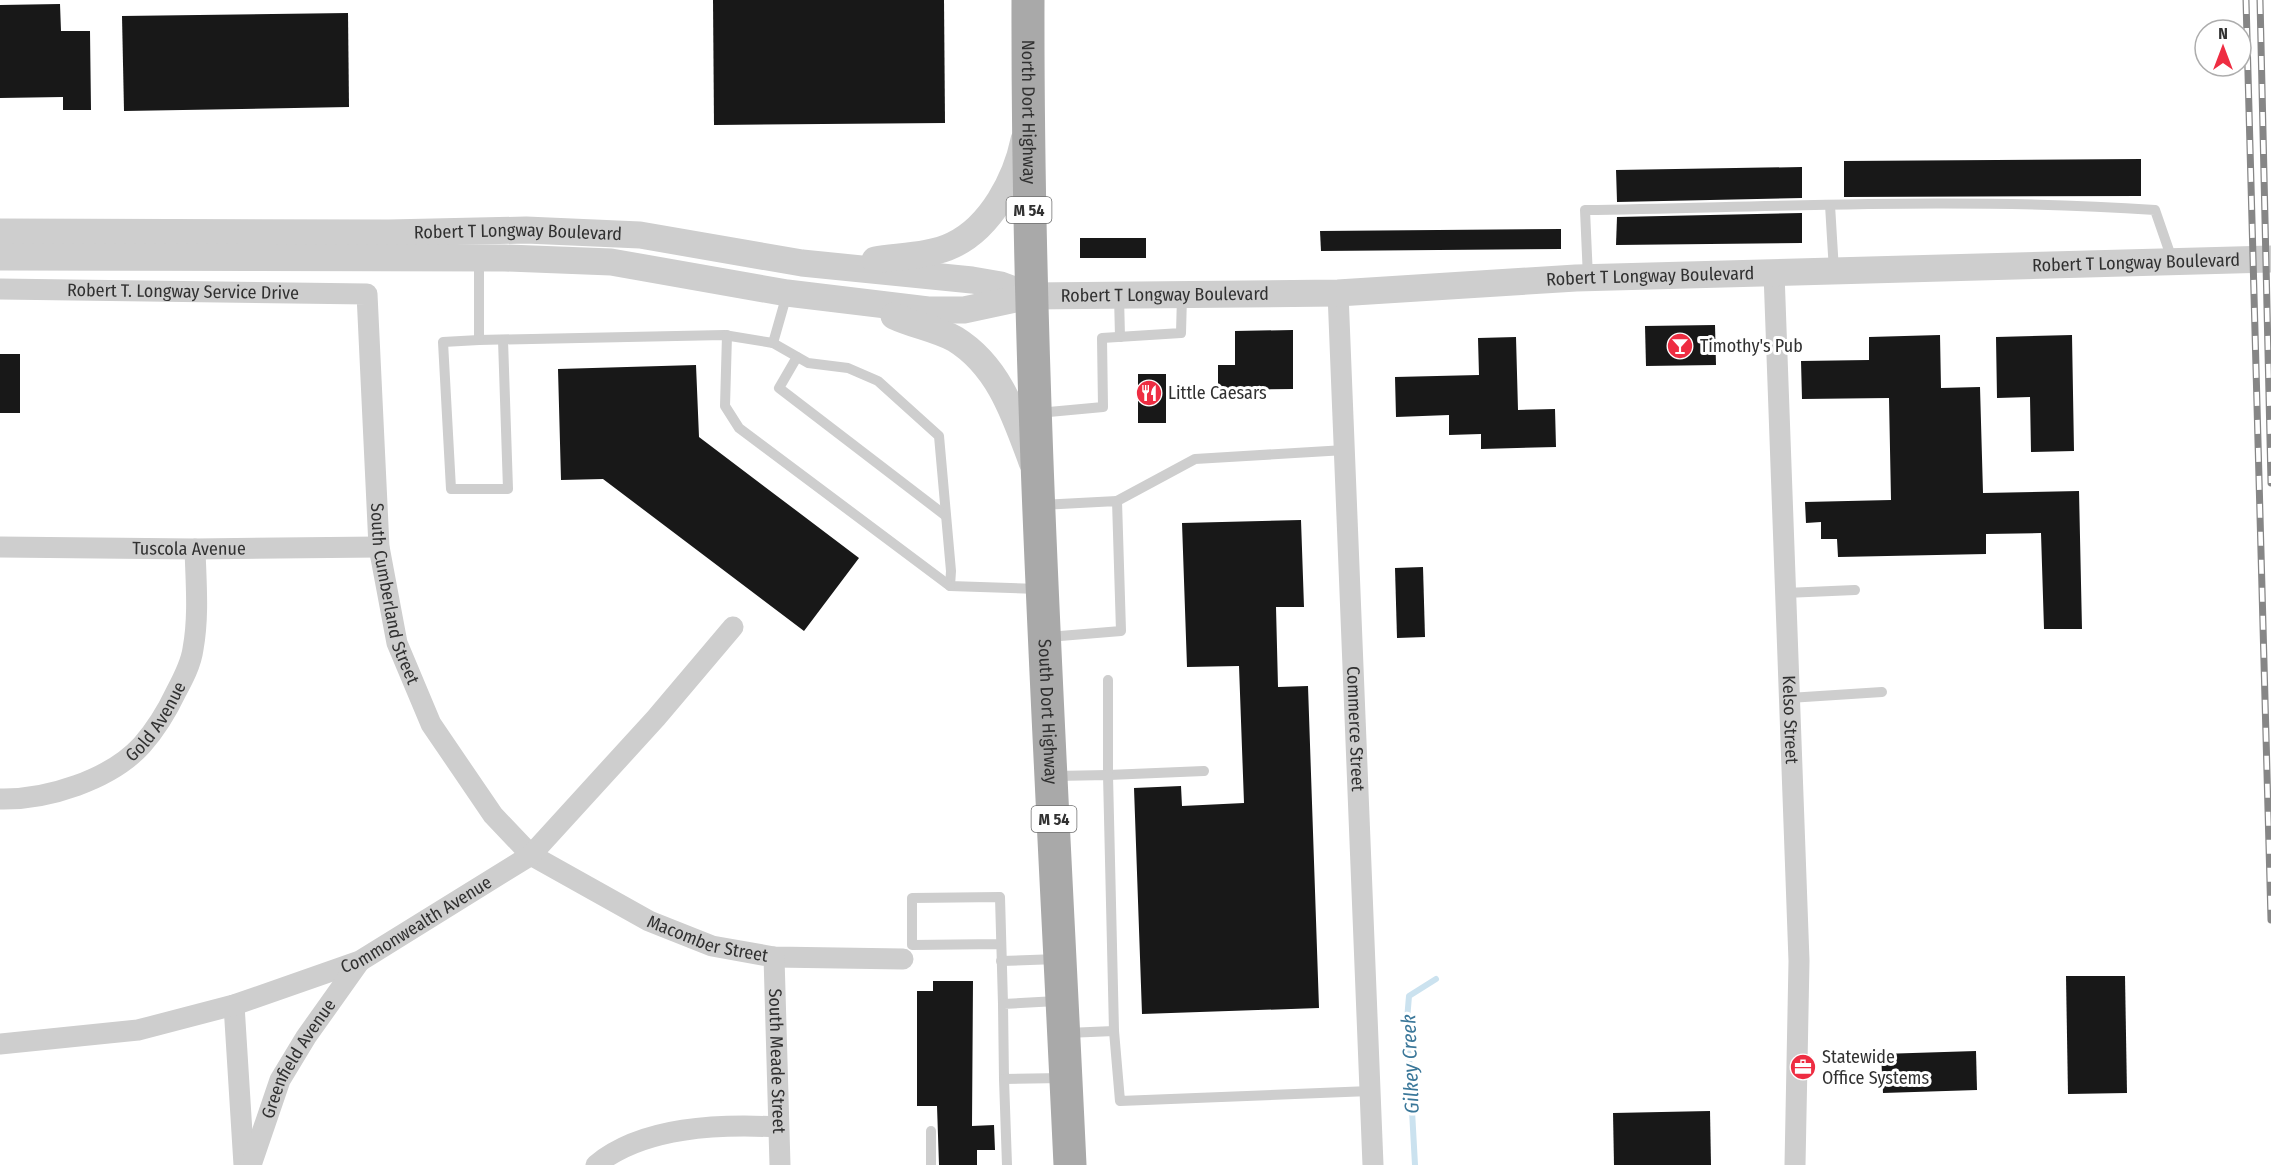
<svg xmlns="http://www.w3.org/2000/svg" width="2271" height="1165" font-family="'Fira Sans Condensed',sans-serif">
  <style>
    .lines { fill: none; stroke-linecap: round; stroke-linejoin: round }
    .stream { stroke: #cbe2ef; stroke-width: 6 }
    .building { fill: #181818 }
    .service { stroke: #cecece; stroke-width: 10 }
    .minor { stroke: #cecece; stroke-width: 21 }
    .tertiary { stroke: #cecece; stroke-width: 27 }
    .primary { stroke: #a9a9a9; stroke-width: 33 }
    .rail-casing { stroke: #868686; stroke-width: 7 }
    .rail { stroke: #fff; stroke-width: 4.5; stroke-dasharray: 14; stroke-linecap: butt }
    .labels { text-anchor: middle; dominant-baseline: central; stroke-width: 6; stroke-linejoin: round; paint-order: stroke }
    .shield { fill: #fff; stroke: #6f6f6f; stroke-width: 1.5 }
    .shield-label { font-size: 16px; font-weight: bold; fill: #313131 }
    .street-label { font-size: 18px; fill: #313131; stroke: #fff }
    .poi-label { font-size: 18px; fill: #313131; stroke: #fff; text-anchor: start }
    .water-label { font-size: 20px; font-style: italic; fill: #3a7799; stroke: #fff }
  </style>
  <rect width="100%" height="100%" fill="#fff"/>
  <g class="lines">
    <!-- stream -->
    <polyline class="stream" points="1415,1165 1407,1020 1409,996 1436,979"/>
  </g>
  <!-- building -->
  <g class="building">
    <polygon points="713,0 944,0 945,123 714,125"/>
    <polygon points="60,4 61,31 90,31 91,110 63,110 63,97 0,98 0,5"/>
    <polygon points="348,13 349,107 124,111 122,16"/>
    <polygon points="2141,159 2141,196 1844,197 1844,161"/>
    <polygon points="1802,167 1802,198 1617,202 1616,170"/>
    <polygon points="1802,213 1802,243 1616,245 1617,217"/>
    <polygon points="1561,229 1561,249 1321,251 1320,231"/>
    <rect x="1080" y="238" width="66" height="20"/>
    <polygon points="1715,325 1716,365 1646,366 1645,326"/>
    <polygon points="1293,330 1293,389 1218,390 1218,365 1235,365 1235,331"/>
    <polygon points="1940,335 1941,388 1980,387 1983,493 2079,491 2082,629 2044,629 2041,533 1986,534 1986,554 1838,557 1837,539 1821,539 1821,522 1806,523 1805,502 1891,500 1889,398 1802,399 1801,361 1869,360 1869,337"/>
    <polygon points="2072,335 2074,451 2031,452 2030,397 1997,398 1996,337"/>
    <polygon points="1516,337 1518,410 1555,409 1556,447 1481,449 1481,434 1449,435 1449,415 1396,417 1395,377 1479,375 1478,338"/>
    <rect x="0" y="354" width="20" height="59"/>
    <polygon points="696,365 699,437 859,558 804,631 603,479 561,480 558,369"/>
    <rect x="1138" y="374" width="28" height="49"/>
    <polygon points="1301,520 1304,607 1276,607 1278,687 1308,686 1319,1008 1142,1014 1134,788 1181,786 1182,806 1244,803 1239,666 1187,667 1182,523"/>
    <polygon points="1423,567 1425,637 1397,638 1395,568"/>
    <polygon points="2066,976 2125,976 2127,1093 2068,1094"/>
    <polygon points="933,981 973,981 972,1126 994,1125 995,1150 977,1150 977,1165 939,1165 937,1106 917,1106 917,991 933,991"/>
    <polygon points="1976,1051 1977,1090 1883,1093 1881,1054"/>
    <polygon points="1710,1111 1711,1165 1614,1165 1613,1113"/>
  </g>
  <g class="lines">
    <!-- service -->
    <g class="service">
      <polyline points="1830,205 1834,271"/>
      <polyline points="479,258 479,340 724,335 773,343 808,363 848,368 878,381 939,436 951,571 950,586 1039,589"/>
      <path d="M1588,278L1585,210C1775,207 1966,197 2155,210L2173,262"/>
      <polyline points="1119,296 1120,337"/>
      <polyline points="727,335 725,406 739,428 950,586"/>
      <polyline points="479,340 443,342 451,489 508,489 503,340"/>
      <polyline points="773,343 787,294"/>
      <polyline points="797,357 779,388 946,516"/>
      <polyline points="1038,413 1103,407 1102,338 1181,333 1182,296"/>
      <polyline points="1117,501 1195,459 1345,450"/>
      <polyline points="1041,505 1117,501 1121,631 1048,637"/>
      <polyline points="1785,593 1855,590"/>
      <polyline points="1108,680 1108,775 1204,771"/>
      <polyline points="1789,698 1882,692"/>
      <polyline points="1055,776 1108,775 1114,1031"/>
      <polyline points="1001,944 912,945 912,898 1000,897 1003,1004"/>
      <polyline points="1001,961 1058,959"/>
      <polyline points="1057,1001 1003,1004 1004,1079 1063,1078"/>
      <polyline points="1067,1033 1114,1031 1120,1101 1370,1091"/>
      <polyline points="1004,1079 1007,1165"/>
      <polyline points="931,1131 931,1165"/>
    </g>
    <!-- minor -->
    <g class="minor">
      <path id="s1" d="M1774,273L1799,961L1795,1165"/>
      <path id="s2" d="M0,289L367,294L379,547L397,643L431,724L493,815L531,855L649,921L712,946L774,957L903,959"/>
      <path id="s3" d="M1338,293L1373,1165"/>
      <path id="s4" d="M0,547L195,549L379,547"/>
      <path id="s5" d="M0,799C47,800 110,780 142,745C156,729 167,711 176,692C183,679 191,664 193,649C199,616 196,583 195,549"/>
      <path id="s6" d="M774,957L780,1165"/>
      <polyline points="234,1005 244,1165"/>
      <path id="s7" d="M0,1044L138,1030L234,1005L360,961L531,855L656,718L733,627"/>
      <path id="s8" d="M251,1165L280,1080L306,1037L360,961"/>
      <path d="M596,1165C643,1126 720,1124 778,1127"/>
    </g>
    <!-- tertiary -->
    <g class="tertiary">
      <path id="s9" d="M0,232L389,233L526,230L640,235L802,263L972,280L1001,285L1030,296"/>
      <path id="s10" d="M0,257L505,258L611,262L787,293L928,310H964L1030,296L1338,293L1576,278L2271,259"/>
      <path d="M875,260C899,256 931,256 953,245C991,227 1016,179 1024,140"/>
      <path d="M894,316C913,325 937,329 955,339C999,366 1015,416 1032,462"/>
    </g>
    <!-- primary -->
    <path class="primary" id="s11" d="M1028,0C1027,389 1052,777 1070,1165"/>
    <!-- rail casing -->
    <g class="rail-casing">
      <g id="rail">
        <polyline points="2246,0 2271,920"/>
        <polyline points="2260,0 2271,483"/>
      </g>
    </g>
    <!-- rail -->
    <use href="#rail" class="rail"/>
  </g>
  <!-- icons -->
  <defs>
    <g id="bar-disc" transform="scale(1.35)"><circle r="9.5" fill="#ee2d42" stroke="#fff"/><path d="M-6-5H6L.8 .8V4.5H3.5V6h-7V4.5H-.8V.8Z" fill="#fff"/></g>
    <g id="restaurant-disc" transform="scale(1.35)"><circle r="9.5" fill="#ee2d42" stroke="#fff"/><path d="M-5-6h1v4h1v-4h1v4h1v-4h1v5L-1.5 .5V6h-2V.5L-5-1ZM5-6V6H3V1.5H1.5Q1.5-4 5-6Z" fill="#fff"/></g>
    <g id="office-disc" transform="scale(1.35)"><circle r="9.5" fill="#ee2d42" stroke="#fff"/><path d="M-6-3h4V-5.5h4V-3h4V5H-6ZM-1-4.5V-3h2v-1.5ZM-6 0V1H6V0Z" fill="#fff"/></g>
  </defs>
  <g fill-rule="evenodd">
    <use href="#bar-disc" x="1680" y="346"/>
    <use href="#restaurant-disc" x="1149" y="393"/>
    <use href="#office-disc" x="1803" y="1067"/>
  </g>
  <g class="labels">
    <!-- shield labels -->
    <g class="shield">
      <rect x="1006.5" y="197" width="45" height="26" rx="4.5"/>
      <rect x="1031.5" y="806" width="45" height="26" rx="4.5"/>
    </g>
    <g class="shield-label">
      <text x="1029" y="210">M 54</text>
      <text x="1054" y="819">M 54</text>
    </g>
    <!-- street labels -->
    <g class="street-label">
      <text stroke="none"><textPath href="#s11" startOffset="112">North Dort Highway</textPath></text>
      <text stroke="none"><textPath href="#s9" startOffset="518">Robert T Longway Boulevard</textPath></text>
      <text stroke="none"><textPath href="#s10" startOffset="2142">Robert T Longway Boulevard</textPath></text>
      <text stroke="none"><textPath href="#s10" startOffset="1656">Robert T Longway Boulevard</textPath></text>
      <text stroke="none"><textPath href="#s2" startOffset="183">Robert T. Longway Service Drive</textPath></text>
      <text stroke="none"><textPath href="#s10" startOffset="1170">Robert T Longway Boulevard</textPath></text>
      <text stroke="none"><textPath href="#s4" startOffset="189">Tuscola Avenue</textPath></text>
      <text stroke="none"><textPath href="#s2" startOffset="669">South Cumberland Street</textPath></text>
      <text stroke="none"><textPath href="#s11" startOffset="712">South Dort Highway</textPath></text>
      <text stroke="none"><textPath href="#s5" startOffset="183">Gold Avenue</textPath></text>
      <text stroke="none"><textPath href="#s1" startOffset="447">Kelso Street</textPath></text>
      <text stroke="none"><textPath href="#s3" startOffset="436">Commerce Street</textPath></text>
      <text stroke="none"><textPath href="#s7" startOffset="438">Commonwealth Avenue</textPath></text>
      <text stroke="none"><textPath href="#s2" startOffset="1168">Macomber Street</textPath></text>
      <text stroke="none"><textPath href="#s8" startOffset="117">Greenfield Avenue</textPath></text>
      <text stroke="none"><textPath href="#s6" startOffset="104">South Meade Street</textPath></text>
    </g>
    <!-- poi labels -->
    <g class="poi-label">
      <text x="1700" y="346">Timothy's Pub</text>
      <text x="1168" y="393">Little Caesars</text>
      <text x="1822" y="1057">Statewide<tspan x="1822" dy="21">Office Systems</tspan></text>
    </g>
    <!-- water labels -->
    <g class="water-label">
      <text transform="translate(1410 1064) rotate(-92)">Gilkey Creek</text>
    </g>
  </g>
  <!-- north arrow -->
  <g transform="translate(2223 48)"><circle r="28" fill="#ffffff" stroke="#adadad" stroke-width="1.5"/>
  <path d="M0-4.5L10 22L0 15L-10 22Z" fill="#ee2d42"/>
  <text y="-9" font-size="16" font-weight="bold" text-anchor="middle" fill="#313131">N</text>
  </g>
</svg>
